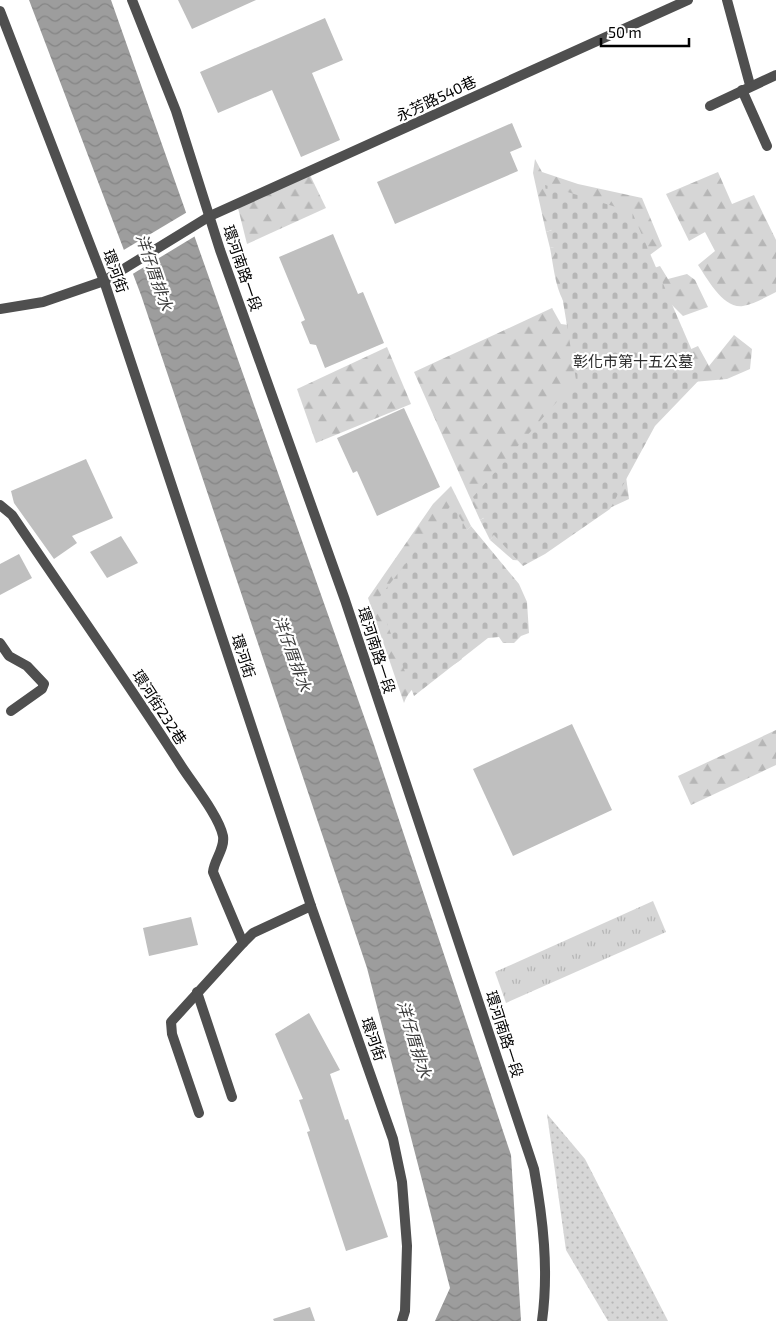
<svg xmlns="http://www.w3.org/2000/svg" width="776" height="1321" font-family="'Exo 2','Noto Sans TC',sans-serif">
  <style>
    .grass { fill: url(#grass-tufts) }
    .forest { fill: url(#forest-firs) }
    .cemetery { fill: url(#cemetery-stones) }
    .park { fill: url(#park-dots) }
    .water { fill: url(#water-waves) }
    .pier { fill: #fff }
    .building { fill: #bfbfbf }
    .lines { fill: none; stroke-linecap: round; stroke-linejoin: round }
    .minor { stroke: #4f4f4f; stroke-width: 10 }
    .tertiary { stroke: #4f4f4f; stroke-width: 10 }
    .labels { text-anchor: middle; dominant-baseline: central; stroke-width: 4.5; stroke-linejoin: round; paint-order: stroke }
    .street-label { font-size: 15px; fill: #000; stroke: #fff }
    .park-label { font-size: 15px; fill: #2d2d2d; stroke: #fff }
    .water-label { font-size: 16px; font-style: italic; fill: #3e3e3e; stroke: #fff }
  </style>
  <defs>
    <pattern id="grass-tufts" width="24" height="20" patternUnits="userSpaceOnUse" patternTransform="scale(1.25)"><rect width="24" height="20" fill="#d6d6d6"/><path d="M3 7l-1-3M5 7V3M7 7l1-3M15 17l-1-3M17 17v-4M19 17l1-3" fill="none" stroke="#b6b6b6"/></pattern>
    <pattern id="forest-firs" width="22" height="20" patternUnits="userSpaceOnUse" patternTransform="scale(1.25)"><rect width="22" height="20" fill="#d6d6d6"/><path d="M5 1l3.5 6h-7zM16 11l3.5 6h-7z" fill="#b6b6b6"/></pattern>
    <pattern id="cemetery-stones" width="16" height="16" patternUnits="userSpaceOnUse" patternTransform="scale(1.25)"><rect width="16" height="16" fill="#d6d6d6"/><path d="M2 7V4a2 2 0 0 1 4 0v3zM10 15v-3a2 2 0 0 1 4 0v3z" fill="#b6b6b6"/></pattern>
    <pattern id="park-dots" width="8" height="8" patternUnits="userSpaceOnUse" patternTransform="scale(1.25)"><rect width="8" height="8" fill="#d6d6d6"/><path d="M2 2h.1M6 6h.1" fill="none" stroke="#b6b6b6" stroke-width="1.8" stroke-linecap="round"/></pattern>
    <pattern id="water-waves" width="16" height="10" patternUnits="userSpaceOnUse" patternTransform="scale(1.25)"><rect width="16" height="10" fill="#9d9d9d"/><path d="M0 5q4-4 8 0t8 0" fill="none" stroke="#858585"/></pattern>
  </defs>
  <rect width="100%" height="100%" fill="#fff"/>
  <!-- grass -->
  <polygon class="grass" points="653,901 666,932 506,1003 495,972"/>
  <!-- forest -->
  <g class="forest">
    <path d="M535,159L542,172L578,184L642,198L662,246L577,309L567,307C555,290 554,268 550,248L562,245L603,212L546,232L533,173Z"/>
    <path d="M718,172L732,204L754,195L776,240V292C766,297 754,304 743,306C723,309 707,278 698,265L715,251L705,232L689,241L666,194Z"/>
    <polygon points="310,175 326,208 247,244 238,208"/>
    <polygon points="660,266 668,279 687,274 695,280 708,307 683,316 670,303 680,354 698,346 709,366 734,335 752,349 750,369 727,379 693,382 662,399 625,469 629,499 588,518 528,561 513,560 490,540 508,518 501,508 480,520 414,372 552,308 561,324 568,325 645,271"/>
    <polygon points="387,347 411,404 316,443 297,389"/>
    <path d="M451,486L471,526L453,545L443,631L462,659C443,674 412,679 404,703L368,598L433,504Z"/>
    <polygon points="776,730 776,765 691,805 678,776"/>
  </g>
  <!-- cemetery -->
  <g class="cemetery">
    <polygon points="545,185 632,212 703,376 655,426 610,509 545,554 523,566 494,535 490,540 480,520 484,518 473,497 576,380 554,247 550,248 546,232 552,230"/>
    <polygon points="452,504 467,530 471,526 519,584 527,602 529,633 521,636 514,643 503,643 499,637 488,638 414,696 378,599"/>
  </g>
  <!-- park -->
  <polygon class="park" points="547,1114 585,1159 668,1321 608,1321 566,1250"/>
  <!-- water -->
  <polygon class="water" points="29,0 111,0 373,742 511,1155 521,1321 435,1321 450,1288 367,968 141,295"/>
  <!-- pier -->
  <polygon class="pier" points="189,211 197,235 131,275 122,251"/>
  <!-- building -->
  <g class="building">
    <polygon points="178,0 256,0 192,29"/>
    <polygon points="325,18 343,60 312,73 340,140 301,157 272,90 218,113 200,72"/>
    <polygon points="512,123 522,147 510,152 518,171 395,224 377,182"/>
    <polygon points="333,234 358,294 363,292 384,343 325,368 316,345 310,344 301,322 305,320 279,257"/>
    <polygon points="404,408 440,487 377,516 357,471 353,473 337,438"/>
    <polygon points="86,459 113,518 72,536 77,543 54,559 14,503 11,491"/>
    <polygon points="121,536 138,563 107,578 90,552"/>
    <polygon points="19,554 32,578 0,595 0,564"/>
    <polygon points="572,724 612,810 513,856 473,769"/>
    <polygon points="191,917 198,945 149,956 143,928"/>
    <polygon points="309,1013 340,1070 330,1074 345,1120 348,1119 388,1237 346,1251 307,1132 310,1131 299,1100 303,1099 275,1034"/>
    <polygon points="310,1307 315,1321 274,1321 273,1319"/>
  </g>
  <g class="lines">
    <!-- minor -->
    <g class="minor">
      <path d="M132,0L176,111L220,250L345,600L534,1169C543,1219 549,1270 542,1321"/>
      <polyline points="727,0 750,85"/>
      <polyline points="742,90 767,146"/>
      <polyline points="710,106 776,75"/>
      <path d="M0,505L12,515C68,598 126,680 180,764C192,783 219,816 223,836C225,849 214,860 213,872L243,943L171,1022L172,1034L199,1113"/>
      <polyline points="0,643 9,656 27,666 44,684 42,689 11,711"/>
      <polyline points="243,943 253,933 311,906"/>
      <polyline points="197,992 232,1097"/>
    </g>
    <!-- tertiary -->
    <g class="tertiary">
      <polyline points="0,11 104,281 311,906 393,1139 402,1182 407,1246 405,1311 402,1321"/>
      <polyline points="0,309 43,302 104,281 210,216 688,0"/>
    </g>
  </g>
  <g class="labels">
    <!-- street labels -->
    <g class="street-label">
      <text transform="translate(436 98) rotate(-25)">永芳路540巷</text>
      <text transform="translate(243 268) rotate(71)">環河南路一段</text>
      <text transform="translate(116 271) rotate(70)">環河街</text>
      <text transform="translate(377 650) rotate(72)">環河南路一段</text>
      <text transform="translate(244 656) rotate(72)">環河街</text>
      <text transform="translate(160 707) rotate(57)">環河街232巷</text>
      <text transform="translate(505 1034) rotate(72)">環河南路一段</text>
      <text transform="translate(374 1039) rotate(71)">環河街</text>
    </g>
    <!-- park labels -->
    <g class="park-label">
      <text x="633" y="361">彰化市第十五公墓</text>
    </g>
    <!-- water labels -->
    <g class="water-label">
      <text transform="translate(155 272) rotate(71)">洋仔厝排水</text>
      <text transform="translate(293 653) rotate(70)">洋仔厝排水</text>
      <text transform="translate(415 1039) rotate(73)">洋仔厝排水</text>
    </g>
  </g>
  <!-- scale -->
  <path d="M601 38v8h88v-8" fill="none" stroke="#000000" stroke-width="2.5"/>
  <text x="608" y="38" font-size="15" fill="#000000" stroke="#ffffff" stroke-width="4" paint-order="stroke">50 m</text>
</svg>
